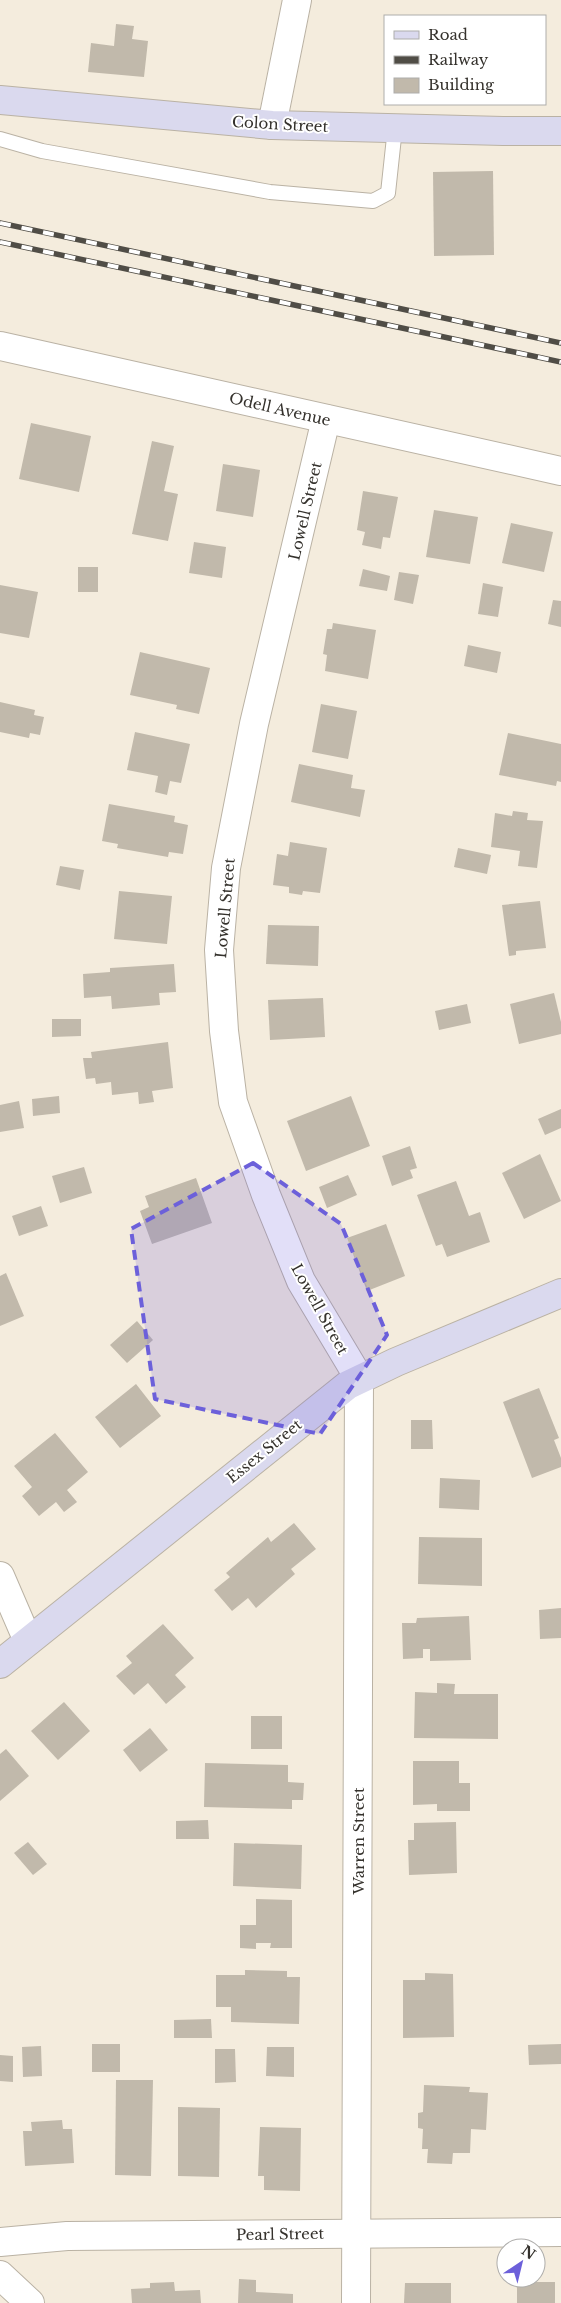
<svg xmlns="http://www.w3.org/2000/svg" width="561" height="2303" font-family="'Libre Baskerville',serif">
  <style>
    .building { fill: #c1b9ab }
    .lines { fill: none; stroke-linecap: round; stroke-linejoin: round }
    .lane-casing { stroke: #bab2a4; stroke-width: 16 }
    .street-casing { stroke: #bab2a4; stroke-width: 30 }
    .secondary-casing { stroke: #bab2a4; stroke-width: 30 }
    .lane { stroke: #fff; stroke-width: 14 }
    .street { stroke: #fff; stroke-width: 28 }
    .secondary { stroke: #dad9ee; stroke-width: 28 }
    .rail-casing { stroke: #504d46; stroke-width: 5.5 }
    .rail { stroke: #fff; stroke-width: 4; stroke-dasharray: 11; stroke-linecap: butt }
    .marked { fill: #6c60da; fill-opacity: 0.2; stroke: #6c60da; stroke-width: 4; stroke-dasharray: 10 6; stroke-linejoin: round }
    .labels { text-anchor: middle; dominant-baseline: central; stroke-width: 4; stroke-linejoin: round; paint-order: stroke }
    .street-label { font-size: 15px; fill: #35322d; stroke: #fff }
  </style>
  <rect width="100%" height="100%" fill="#f4ecdd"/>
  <!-- building -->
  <g class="building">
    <polygon points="116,24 134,26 132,39 148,41 144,77 88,72 91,43 114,46"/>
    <polygon points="493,171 494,255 434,256 433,172"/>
    <polygon points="31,423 91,436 79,492 19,479"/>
    <polygon points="152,441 174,446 164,491 178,494 168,541 132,534"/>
    <polygon points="223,464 260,470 253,517 216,511"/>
    <polygon points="363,491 398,497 390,538 383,537 381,549 362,545 365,532 357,530"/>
    <polygon points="434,510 478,517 470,564 426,557"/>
    <polygon points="511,523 553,532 544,572 502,563"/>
    <polygon points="194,542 226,547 222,578 189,573"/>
    <rect x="78" y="567" width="20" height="25"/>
    <polygon points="363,569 390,576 387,591 359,586"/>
    <polygon points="399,572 419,575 413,604 394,600"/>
    <polygon points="483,583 503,587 498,617 478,614"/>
    <polygon points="0,585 38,592 29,638 0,633"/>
    <polygon points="553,600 561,601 561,627 548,624"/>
    <polygon points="333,623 376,630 368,679 325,671 327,655 323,654 327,629 332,629"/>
    <polygon points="468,645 501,652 497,673 464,666"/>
    <polygon points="140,652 210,668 199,714 176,709 177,705 130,695"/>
    <polygon points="0,702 35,710 34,715 44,717 40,735 30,733 29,738 0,732"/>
    <polygon points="321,704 357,711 348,759 312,752"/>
    <polygon points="135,732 190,744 181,783 170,781 167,795 155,792 158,776 127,770"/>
    <polygon points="508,733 561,744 561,782 557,781 556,786 499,775"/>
    <polygon points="299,764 353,775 351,788 365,790 360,817 291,802"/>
    <polygon points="109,804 175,816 174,822 188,825 183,854 169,852 168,857 117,848 118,844 102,841"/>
    <polygon points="513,811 528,813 527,820 543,821 537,868 518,866 520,851 491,847 495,813 512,816"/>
    <polygon points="290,842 327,848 320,893 303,891 302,895 289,893 289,887 273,885 277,854 288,856"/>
    <polygon points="458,848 491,855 487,874 454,867"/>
    <polygon points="60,866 84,870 80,890 56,885"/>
    <polygon points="119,891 172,896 167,944 114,939"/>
    <polygon points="540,901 546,948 516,951 516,955 509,956 502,905"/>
    <polygon points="268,925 319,926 318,966 266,964"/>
    <polygon points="174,964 176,992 159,993 160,1005 112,1009 111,996 84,998 83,974 110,972 110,968"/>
    <polygon points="554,993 561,1022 561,1034 519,1044 510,1004"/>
    <polygon points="323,998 325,1037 270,1040 268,1000"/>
    <polygon points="467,1004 471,1023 439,1030 435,1011"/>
    <polygon points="52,1019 81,1019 81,1036 52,1037"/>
    <polygon points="168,1042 173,1088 152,1091 154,1102 139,1104 138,1092 112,1095 111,1082 96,1084 95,1078 86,1079 83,1058 92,1058 91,1052"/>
    <polygon points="59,1096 60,1113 33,1116 32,1099"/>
    <polygon points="351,1096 370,1146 306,1171 287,1121"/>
    <polygon points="19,1101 24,1128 0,1132 0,1105"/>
    <polygon points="561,1109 561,1128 545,1135 538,1119"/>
    <polygon points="410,1146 417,1168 410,1170 413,1178 392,1186 382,1156"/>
    <polygon points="540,1154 561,1201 524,1219 502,1173"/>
    <polygon points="84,1167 92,1193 60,1203 52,1176"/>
    <polygon points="348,1175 357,1195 327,1208 319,1187"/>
    <polygon points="196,1178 212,1223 152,1244 140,1211 149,1207 145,1196"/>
    <polygon points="456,1181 469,1216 480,1212 490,1242 447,1257 442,1244 436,1246 417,1195"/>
    <polygon points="41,1206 48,1226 19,1236 12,1216"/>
    <polygon points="386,1224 405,1276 367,1291 347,1238"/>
    <polygon points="6,1273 24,1316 0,1326 0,1276"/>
    <polygon points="137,1321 153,1340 127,1363 110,1345"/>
    <polygon points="136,1384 161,1416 120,1448 95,1417"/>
    <polygon points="539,1388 559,1438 554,1440 561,1458 561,1467 532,1478 503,1402"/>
    <polygon points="411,1420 432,1420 433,1449 411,1449"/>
    <polygon points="55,1433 88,1472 67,1490 77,1502 64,1512 56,1502 39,1516 22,1496 32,1487 14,1466"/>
    <polygon points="440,1478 480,1480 479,1510 439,1508"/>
    <polygon points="294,1523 316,1549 291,1569 295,1574 256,1608 248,1598 232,1611 214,1590 230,1577 226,1573 268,1537 271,1542"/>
    <polygon points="419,1537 482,1538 482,1586 418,1584"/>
    <polygon points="561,1608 561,1638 540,1639 539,1610"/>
    <polygon points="469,1616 471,1660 430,1661 430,1649 423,1649 423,1658 403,1659 402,1623 416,1623 417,1618"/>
    <polygon points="163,1624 194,1658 175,1675 186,1687 166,1704 148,1683 134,1695 116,1676 132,1663 126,1656"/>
    <polygon points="437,1683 455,1684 454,1694 498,1694 498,1739 414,1738 415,1692 437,1693"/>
    <polygon points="64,1702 90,1731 58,1760 31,1731"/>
    <rect x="251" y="1716" width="31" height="33"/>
    <polygon points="150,1728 168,1750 140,1772 123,1750"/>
    <polygon points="6,1749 29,1776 0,1801 0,1754"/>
    <polygon points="413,1761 459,1761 459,1783 470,1783 470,1811 437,1811 437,1804 413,1805"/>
    <polygon points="205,1763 288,1765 288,1782 304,1783 303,1800 292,1800 292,1809 204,1807"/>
    <polygon points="208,1820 209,1839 176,1839 176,1821"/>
    <polygon points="456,1822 457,1873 409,1875 408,1840 414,1840 414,1823"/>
    <polygon points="28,1842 47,1864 33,1875 14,1853"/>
    <polygon points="234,1843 302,1845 301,1889 233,1886"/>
    <polygon points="256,1899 292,1900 292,1948 270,1948 271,1943 256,1943 256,1949 240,1948 240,1925 256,1925"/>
    <polygon points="245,1970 287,1971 287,1977 300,1977 299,2024 231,2022 231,2007 216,2007 216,1975 245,1975"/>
    <polygon points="425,1973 453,1974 454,2037 403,2038 403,1980 425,1980"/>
    <polygon points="211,2019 212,2038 174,2038 174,2020"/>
    <rect x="92" y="2044" width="28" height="28"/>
    <polygon points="561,2044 561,2064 529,2065 528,2045"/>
    <polygon points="41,2046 42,2076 23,2077 22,2047"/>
    <polygon points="267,2047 294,2047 294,2077 266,2076"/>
    <polygon points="215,2049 235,2049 236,2082 215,2083"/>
    <polygon points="0,2055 13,2056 13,2082 0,2081"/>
    <polygon points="116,2080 153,2080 151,2176 115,2175"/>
    <polygon points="424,2085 470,2087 469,2092 488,2093 486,2130 471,2129 470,2153 453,2153 452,2164 427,2163 428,2149 422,2149 423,2129 418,2128 418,2113 423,2112"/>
    <polygon points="178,2107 220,2108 219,2177 178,2176"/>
    <polygon points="62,2120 63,2129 72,2129 74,2163 25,2166 23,2131 32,2131 31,2122"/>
    <polygon points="260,2127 301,2128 300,2191 264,2190 264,2176 258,2176"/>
    <polygon points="239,2279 256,2280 256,2292 293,2294 293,2303 238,2303"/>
    <polygon points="174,2282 175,2291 200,2290 201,2303 132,2303 131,2289 150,2288 150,2283"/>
    <rect x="517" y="2282" width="38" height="21"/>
    <polygon points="405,2283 451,2283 451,2303 404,2303"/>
  </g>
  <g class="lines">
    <!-- lane casing -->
    <g class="lane-casing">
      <polyline id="lane" points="0,139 42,151 270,192 373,201 388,193 395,128"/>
    </g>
    <!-- street casing -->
    <g class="street-casing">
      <g id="street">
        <polyline points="272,125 297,0"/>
        <polyline points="0,346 561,471"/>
        <polyline points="326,419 254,724 226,868 219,950 224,1031 233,1102 266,1195 301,1281 359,1378 356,2303"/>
        <polyline points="0,1576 28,1641"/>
        <polyline points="0,2242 67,2236 561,2232"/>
        <polyline points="0,2275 30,2303"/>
      </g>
    </g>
    <!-- secondary casing -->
    <g class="secondary-casing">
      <g id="secondary">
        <polyline points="0,100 272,125 503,131 561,131"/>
        <polyline points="0,1664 348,1385 396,1362 561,1293"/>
      </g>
    </g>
    <!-- lane -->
    <use href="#lane" class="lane"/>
    <!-- street -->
    <use href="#street" class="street"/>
    <!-- secondary -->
    <use href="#secondary" class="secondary"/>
    <!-- rail casing -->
    <g class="rail-casing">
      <g id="rail">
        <polyline points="0,223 561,343"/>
        <polyline points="0,242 561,362"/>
      </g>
    </g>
    <!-- rail -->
    <use href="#rail" class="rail"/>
  </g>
  <!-- marked area -->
  <path class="marked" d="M253,1163L341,1224L387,1335L320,1434L155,1399L131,1229Z"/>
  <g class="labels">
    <!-- street labels -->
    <g class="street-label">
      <text transform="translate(280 124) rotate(3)">Colon Street</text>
      <text transform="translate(280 409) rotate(13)">Odell Avenue</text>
      <text transform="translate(305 511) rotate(-77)">Lowell Street</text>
      <text transform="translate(225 908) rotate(-85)">Lowell Street</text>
      <text transform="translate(320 1309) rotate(61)">Lowell Street</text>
      <text transform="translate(264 1451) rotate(-39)">Essex Street</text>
      <text transform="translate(358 1841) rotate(-90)">Warren Street</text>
      <text transform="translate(280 2234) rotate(-1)">Pearl Street</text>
    </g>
  </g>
  <!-- legend -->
  <rect x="384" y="15" width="162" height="90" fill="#ffffff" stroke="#aeadab"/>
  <rect x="394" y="31" width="25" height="8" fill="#dad9ee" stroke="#aeadab"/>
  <text x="428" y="40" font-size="15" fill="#35322d">Road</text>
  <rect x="394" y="56" width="25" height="8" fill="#504d46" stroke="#aeadab"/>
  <text x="428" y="65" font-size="15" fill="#35322d">Railway</text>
  <rect x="394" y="78" width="25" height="15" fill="#c1b9ab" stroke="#aeadab"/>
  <text x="428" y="90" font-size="15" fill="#35322d">Building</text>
  <!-- north arrow -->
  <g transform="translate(521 2263) rotate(35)"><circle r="24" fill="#ffffff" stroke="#aeadab"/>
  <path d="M0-4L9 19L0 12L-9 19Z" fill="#6c60da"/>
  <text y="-8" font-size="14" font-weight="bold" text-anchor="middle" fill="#35322d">N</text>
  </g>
</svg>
